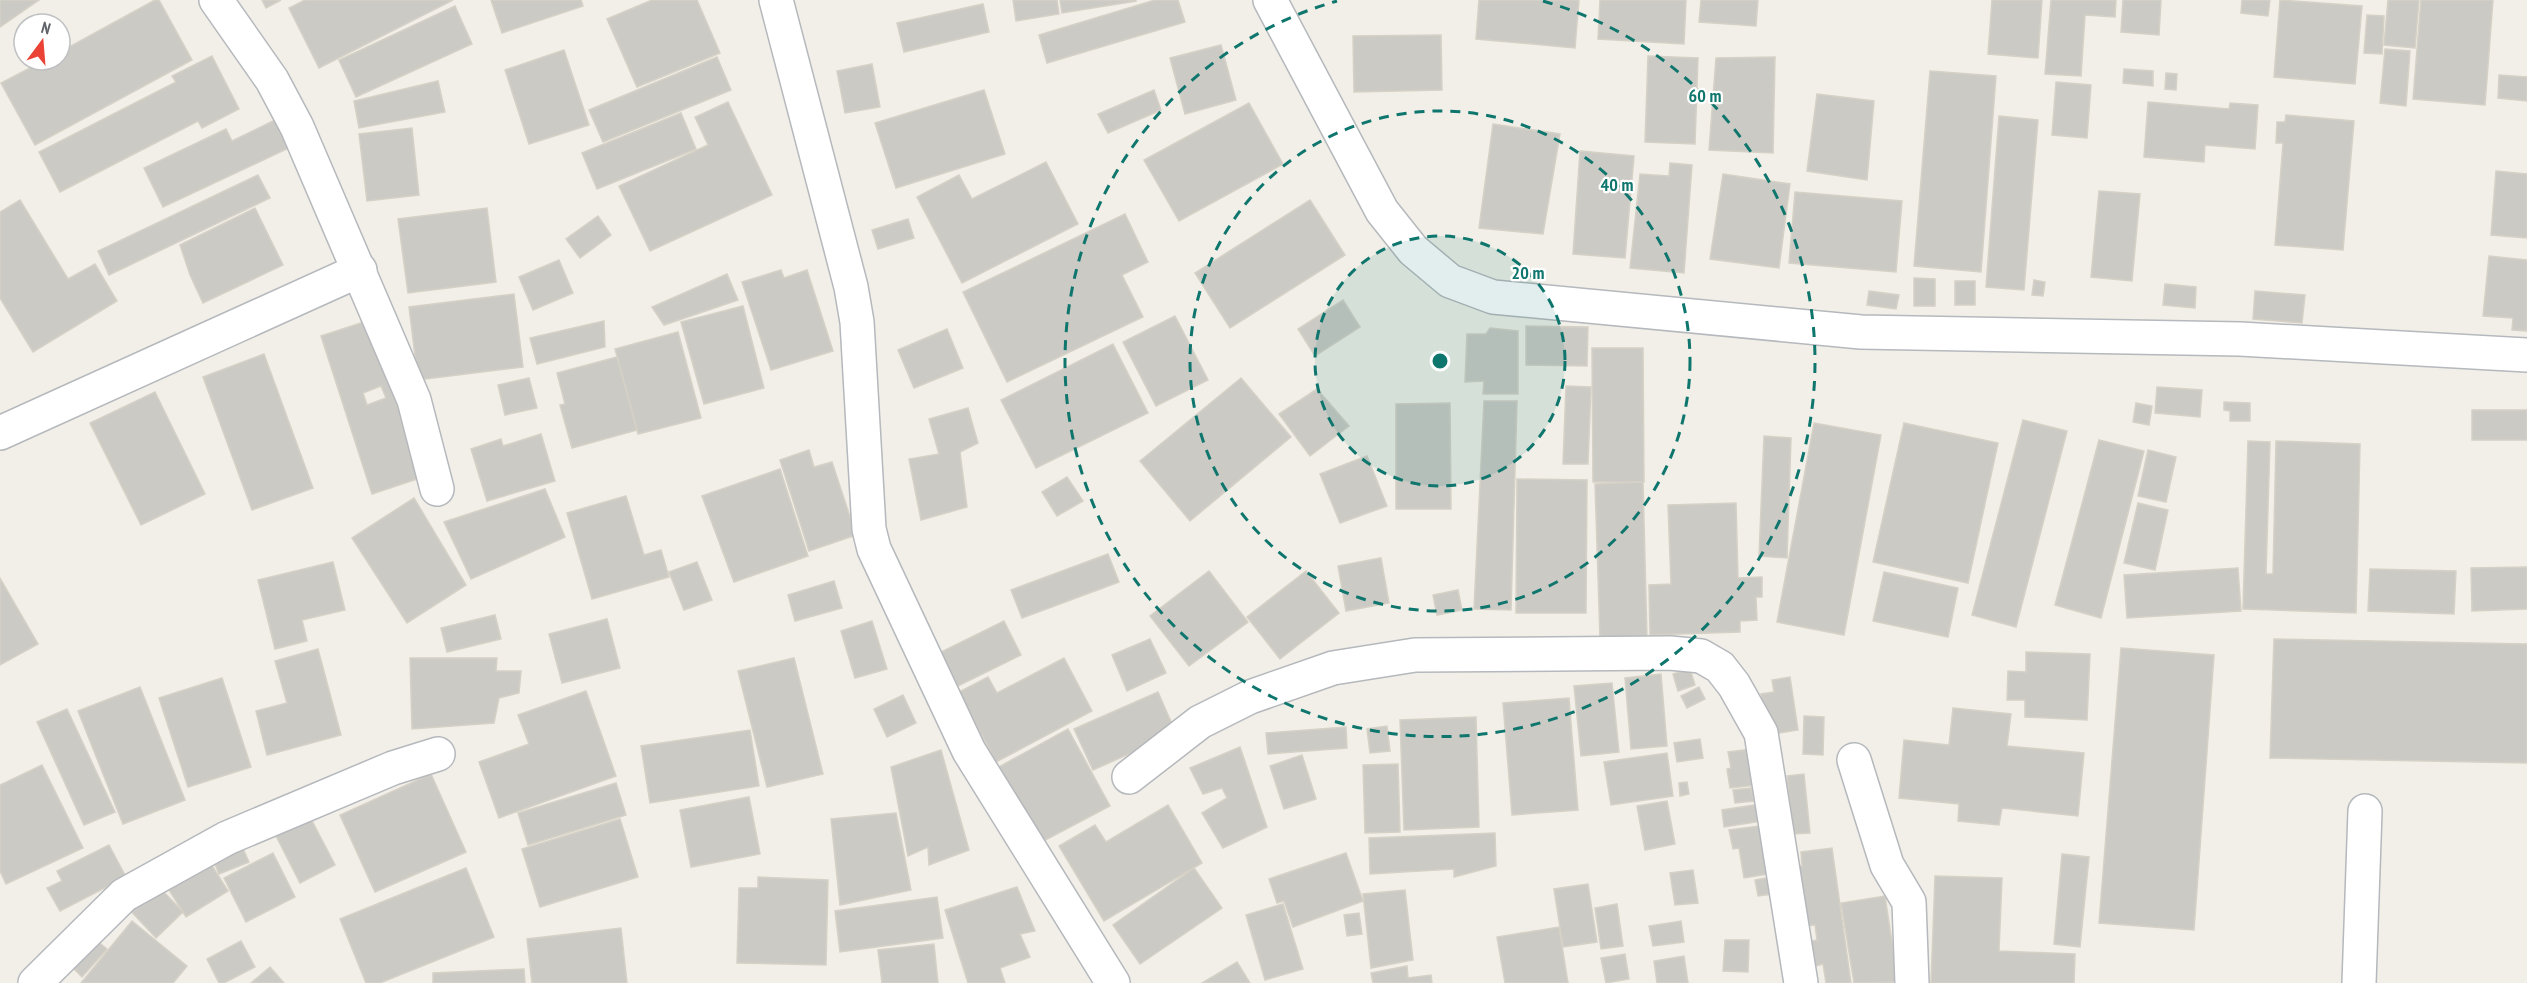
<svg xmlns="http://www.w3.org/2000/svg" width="2527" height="983" font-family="'PT Sans Narrow',sans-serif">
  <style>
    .building { fill: #cccac5; stroke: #d6d1c6; stroke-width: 1.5; fill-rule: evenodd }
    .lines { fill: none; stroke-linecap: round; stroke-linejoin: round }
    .minor-casing { stroke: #b5b8bc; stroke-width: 36 }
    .minor { stroke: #fff; stroke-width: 33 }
    .ring { fill: none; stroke: #0f766e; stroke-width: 3; stroke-dasharray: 10 8 }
    .centre { fill: #0f766e; stroke: #fff; stroke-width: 3 }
    .ring-label { font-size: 18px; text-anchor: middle; font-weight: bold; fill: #0f766e; stroke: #fff; stroke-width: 4.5; stroke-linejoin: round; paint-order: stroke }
  </style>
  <rect width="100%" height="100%" fill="#f1efe8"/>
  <!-- building -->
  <g class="building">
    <polygon points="0,0 39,0 0,27"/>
    <polygon points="155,0 159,0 192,60 35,145 1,83 45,60 60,60 60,52"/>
    <polygon points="262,0 281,0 266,8"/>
    <polygon points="305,0 453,0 319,68 289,8"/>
    <polygon points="491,0 581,0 583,6 502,33"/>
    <polygon points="652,0 697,0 720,53 637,87 607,19"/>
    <polygon points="1013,0 1057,0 1059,14 1016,21"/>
    <polygon points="1060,0 1136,0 1136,1 1062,13"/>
    <polygon points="1155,0 1178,0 1185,22 1047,63 1039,35"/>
    <polygon points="1479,0 1579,0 1575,48 1476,39"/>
    <polygon points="1600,0 1686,0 1684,44 1598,39"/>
    <polygon points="1701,0 1758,0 1756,26 1699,22"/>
    <polygon points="1992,0 2042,0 2038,58 1988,54"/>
    <polygon points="2051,0 2116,0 2115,17 2085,15 2081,76 2045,74"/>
    <polygon points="2123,0 2161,0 2159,35 2121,32"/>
    <polygon points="2242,0 2270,0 2268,16 2241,13"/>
    <polygon points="2280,0 2362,6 2355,84 2274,77"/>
    <polygon points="2388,0 2419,0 2415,48 2384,45"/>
    <polygon points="2421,0 2493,0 2485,105 2413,99"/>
    <polygon points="983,4 989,32 904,52 897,23"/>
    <polygon points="455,6 472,44 356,97 339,60"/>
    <polygon points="2367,15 2384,16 2382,54 2364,53"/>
    <polygon points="1441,35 1442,90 1354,92 1353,36"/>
    <polygon points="1221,45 1236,100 1185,114 1170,58"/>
    <polygon points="2385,49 2410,51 2406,106 2380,103"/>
    <polygon points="564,50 589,125 529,144 505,70"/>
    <polygon points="212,56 239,109 202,128 198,121 60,192 39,152 176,82 172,76"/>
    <polygon points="1648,56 1698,58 1695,144 1645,142"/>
    <polygon points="717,57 731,90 603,142 589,110"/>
    <polygon points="1775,57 1773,153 1709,150 1716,58"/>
    <polygon points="872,64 880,107 845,113 837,71"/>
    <polygon points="2124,69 2153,71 2153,86 2123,83"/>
    <polygon points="1930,71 1996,76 1981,272 1914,266"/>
    <polygon points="2166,73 2177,74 2176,90 2165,89"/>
    <polygon points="2499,75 2527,77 2527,101 2498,98"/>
    <polygon points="438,81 445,112 359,128 354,101"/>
    <polygon points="2056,82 2091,85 2087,138 2052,135"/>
    <polygon points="984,90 1005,154 896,188 875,123"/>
    <polygon points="1154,90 1161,110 1108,133 1098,114"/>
    <polygon points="1817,94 1874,101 1867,180 1807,171"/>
    <polygon points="728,102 772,195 650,251 619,186 708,145 695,117"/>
    <polygon points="2148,102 2229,109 2230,103 2258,105 2255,149 2205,145 2204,162 2144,157"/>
    <polygon points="1249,103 1283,164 1179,221 1144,160"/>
    <polygon points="681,113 696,149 597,189 582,153"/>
    <polygon points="2286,115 2354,121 2343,250 2275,245 2283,143 2276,143 2277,122 2285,122"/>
    <polygon points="1999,116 2038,120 2024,290 1986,287"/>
    <polygon points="277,119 291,147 163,207 144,168 226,129 232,141"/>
    <polygon points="1493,124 1560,134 1543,234 1479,228"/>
    <polygon points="412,128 419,195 367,201 359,134"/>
    <polygon points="1580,151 1634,156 1625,258 1573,254"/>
    <polygon points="1046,162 1078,224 962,283 917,197 959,175 972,199"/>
    <polygon points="1670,163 1692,165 1684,273 1630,268 1640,174 1669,176"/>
    <polygon points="2496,171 2527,174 2527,238 2491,235"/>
    <polygon points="1723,174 1790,184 1779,268 1710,259"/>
    <polygon points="258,175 270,198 109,275 98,251"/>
    <polygon points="2099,191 2140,194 2132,281 2091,277"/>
    <polygon points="1795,192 1902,201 1896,272 1789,263"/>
    <polygon points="20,200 68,279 95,264 117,301 33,352 0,298 0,212"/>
    <polygon points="1310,200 1345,255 1230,328 1195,273"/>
    <polygon points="255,208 283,265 203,303 190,275 180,245"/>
    <polygon points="487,208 496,282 408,293 398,219"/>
    <polygon points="1125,214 1148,262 1122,275 1143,317 1007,382 963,292"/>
    <polygon points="598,216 611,235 580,258 566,239"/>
    <polygon points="908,219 914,238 878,249 872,230"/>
    <polygon points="2489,256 2527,260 2527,331 2512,330 2513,318 2483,316"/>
    <polygon points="559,260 573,293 533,310 519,277"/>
    <polygon points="781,270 784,278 807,270 833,351 771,370 742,282"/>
    <polygon points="727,274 738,300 664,325 652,307"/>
    <polygon points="1914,278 1935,279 1935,306 1914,306"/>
    <polygon points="2034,280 2045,282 2043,296 2032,295"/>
    <rect x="1955" y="281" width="20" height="24"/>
    <polygon points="2165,284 2196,287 2195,308 2163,305"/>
    <polygon points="1869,291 1899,295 1896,309 1867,305"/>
    <polygon points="2255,291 2305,295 2302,323 2253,319"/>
    <polygon points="514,294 523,367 418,380 409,307"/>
    <polygon points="1343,300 1360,327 1315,356 1298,329"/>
    <polygon points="743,306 764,388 704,404 681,322"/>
    <polygon points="1175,316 1208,380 1156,406 1123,342"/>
    <path d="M367,321L423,477L372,494L321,336ZM381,386L386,398L367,405L363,393Z"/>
    <polygon points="604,321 605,347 537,364 530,338"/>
    <polygon points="1526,326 1588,327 1587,366 1526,365"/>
    <polygon points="1490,328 1518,331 1518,394 1483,394 1484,381 1465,382 1467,334 1486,334"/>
    <polygon points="947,329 963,368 914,388 898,350"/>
    <polygon points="678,332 701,418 638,434 615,349"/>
    <polygon points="1113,344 1148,413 1036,468 1001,400"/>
    <polygon points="1592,348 1643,348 1644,482 1593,482"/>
    <polygon points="264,354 313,488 252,510 203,377"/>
    <polygon points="617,357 637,430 572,448 560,405 565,404 557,373"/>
    <polygon points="529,378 537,408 505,415 498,385"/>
    <polygon points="1241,378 1291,437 1190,521 1140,461"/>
    <polygon points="1566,386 1591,387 1588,464 1563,464"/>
    <polygon points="2157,387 2202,390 2200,417 2155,413"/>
    <polygon points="1317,389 1349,426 1310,456 1279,414"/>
    <polygon points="155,392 205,494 141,525 90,423"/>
    <polygon points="1484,401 1517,401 1511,610 1474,609"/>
    <polygon points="2224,402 2250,403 2250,421 2230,421 2230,411 2224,410"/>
    <polygon points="1450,403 1451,509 1396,509 1396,404"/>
    <polygon points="2136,403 2152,406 2149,425 2133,422"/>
    <polygon points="968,408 978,443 960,452 967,507 921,520 909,459 939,454 929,419"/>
    <rect x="2472" y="410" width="55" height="30"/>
    <polygon points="2023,420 2067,431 2016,627 1972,615"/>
    <polygon points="1814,423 1881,435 1844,635 1777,622"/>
    <polygon points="1904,423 1998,443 1968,583 1873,562"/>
    <polygon points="541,434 555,481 487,501 471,449 501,439 503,446"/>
    <polygon points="1764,436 1791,438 1787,558 1759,556"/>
    <polygon points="2099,440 2144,451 2101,618 2055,605"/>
    <polygon points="2248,441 2270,442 2266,574 2273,574 2276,441 2360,444 2356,613 2243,609"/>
    <polygon points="809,450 814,467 832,462 856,535 809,551 780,460"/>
    <polygon points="2148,450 2176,457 2166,502 2138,496"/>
    <polygon points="1367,456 1387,506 1340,523 1320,474"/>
    <polygon points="780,469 808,556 734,582 702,496"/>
    <polygon points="1067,477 1083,501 1057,516 1042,492"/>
    <polygon points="1517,479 1587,480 1586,613 1516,613"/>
    <polygon points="1643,482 1647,638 1600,639 1595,484"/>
    <polygon points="545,489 565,537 471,579 444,522"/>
    <polygon points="626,496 644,555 661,550 669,577 592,599 567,513"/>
    <polygon points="414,498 466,585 407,623 352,538"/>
    <polygon points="1736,503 1738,578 1762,577 1762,597 1756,597 1757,620 1740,621 1740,632 1650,635 1649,585 1671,584 1668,505"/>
    <polygon points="2138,503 2168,510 2155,570 2124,563"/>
    <polygon points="1108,554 1119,582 1022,618 1011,590"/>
    <polygon points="1381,558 1389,603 1346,611 1338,566"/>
    <polygon points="333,562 345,610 302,620 307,641 275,649 258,580"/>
    <polygon points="697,562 712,600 684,610 669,572"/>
    <polygon points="2527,567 2527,609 2472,611 2471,568"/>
    <polygon points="2238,568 2241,611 2127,618 2124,575"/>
    <polygon points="2370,569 2456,571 2454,614 2368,611"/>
    <polygon points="1209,571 1248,622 1189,666 1150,616"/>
    <polygon points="1306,571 1339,613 1280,659 1247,617"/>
    <polygon points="1884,572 1958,588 1948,637 1873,621"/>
    <polygon points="0,578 38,644 0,665"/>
    <polygon points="834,581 842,608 795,621 788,595"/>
    <polygon points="1458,590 1462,610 1437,615 1433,595"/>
    <polygon points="495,615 501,639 447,652 441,628"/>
    <polygon points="607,619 620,668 562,683 549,634"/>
    <polygon points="872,621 887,669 855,678 841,631"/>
    <polygon points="1004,621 1021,655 956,687 939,653"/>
    <polygon points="1150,639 1166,673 1127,691 1112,655"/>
    <polygon points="2274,639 2527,644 2527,763 2270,758"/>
    <polygon points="2121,648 2214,655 2194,930 2099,923"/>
    <polygon points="318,649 341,735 267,755 256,711 287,703 275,661"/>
    <polygon points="2026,652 2090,654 2087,720 2025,717 2025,700 2007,700 2008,671 2026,672"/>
    <polygon points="410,658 497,658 496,671 521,671 519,693 499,698 494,723 412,729"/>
    <polygon points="794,658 823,774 767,787 738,671"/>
    <polygon points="1064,658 1092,711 996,762 959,692 988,677 997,693"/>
    <polygon points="1690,669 1695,685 1678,691 1673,674"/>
    <polygon points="1661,674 1667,746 1631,749 1625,678"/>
    <polygon points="1790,677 1798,730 1767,735 1761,694 1774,692 1772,680"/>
    <polygon points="222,678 251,767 188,787 159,698"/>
    <polygon points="1612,683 1619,752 1581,756 1574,686"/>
    <polygon points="140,687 185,800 123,824 78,711"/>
    <polygon points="1699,687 1705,699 1687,708 1681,696"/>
    <polygon points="586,691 616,776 499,818 479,762 529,744 518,715"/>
    <polygon points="1158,692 1176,733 1093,770 1074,729"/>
    <polygon points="903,695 916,723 887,737 874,709"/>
    <polygon points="1569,698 1578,810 1512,815 1503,703"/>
    <polygon points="1953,708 2011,714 2007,746 2084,753 2078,816 2002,808 1999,825 1958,821 1959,804 1899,798 1904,740 1949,745"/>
    <polygon points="67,709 115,812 84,825 37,722"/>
    <polygon points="1804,716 1824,717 1823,755 1803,754"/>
    <polygon points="1476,717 1479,827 1404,830 1400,720"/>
    <polygon points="1387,726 1390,751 1370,753 1367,729"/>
    <polygon points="1346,727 1347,748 1268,754 1266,733"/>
    <polygon points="1068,729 1110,806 1036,845 995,769"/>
    <polygon points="750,730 759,786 650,803 641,746"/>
    <polygon points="1700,739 1703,758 1677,762 1674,743"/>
    <polygon points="1240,747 1267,827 1223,848 1202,813 1227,798 1222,788 1203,794 1190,768"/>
    <polygon points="1752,749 1757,785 1730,788 1727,769 1731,768 1728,752"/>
    <polygon points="941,750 969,850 929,865 928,847 908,856 891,767"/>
    <polygon points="1667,753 1673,796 1611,805 1604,762"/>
    <polygon points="1302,755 1316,799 1284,809 1270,766"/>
    <polygon points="1398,764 1400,832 1365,833 1363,765"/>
    <polygon points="42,765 83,848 6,884 0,871 0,785"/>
    <polygon points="431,774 466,852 375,892 340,815"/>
    <polygon points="1804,774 1810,833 1793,834 1787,776"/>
    <polygon points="1687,782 1689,794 1680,796 1679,783"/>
    <polygon points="616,783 626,815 528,845 518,813"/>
    <polygon points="1751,788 1754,801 1735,803 1733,790"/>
    <polygon points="749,797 760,854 691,867 680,810"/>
    <polygon points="1667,801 1675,844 1645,850 1637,806"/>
    <polygon points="1760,804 1763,821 1724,827 1722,810"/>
    <polygon points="1168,805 1202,863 1104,921 1059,846 1095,825 1106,842"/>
    <polygon points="308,813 335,865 300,883 273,830"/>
    <polygon points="896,813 911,890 840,905 831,819"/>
    <polygon points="620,819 638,877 540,907 522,849"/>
    <polygon points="1767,825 1775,873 1744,878 1739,848 1733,849 1729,830"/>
    <polygon points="1495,833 1496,866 1454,877 1454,869 1370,874 1369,838"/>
    <polygon points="239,840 249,862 219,874 210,852"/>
    <polygon points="109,845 126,877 60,911 47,888 62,881 57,871"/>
    <polygon points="1832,848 1851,983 1826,983 1823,964 1815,966 1811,941 1817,940 1815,925 1807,926 1799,866 1802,866 1801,852"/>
    <polygon points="273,853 295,897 246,922 224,878"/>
    <polygon points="1346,853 1363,901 1293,927 1284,901 1277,903 1269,879"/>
    <polygon points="2062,854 2089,857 2080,947 2054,944"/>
    <polygon points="206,856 228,891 186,917 164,882"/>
    <polygon points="466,868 494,937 380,983 366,983 340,919"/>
    <polygon points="1194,868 1222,908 1140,964 1113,925"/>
    <polygon points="1693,870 1698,903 1675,905 1670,873"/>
    <polygon points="1935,876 2002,878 1999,951 2075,954 2074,983 1931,983"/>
    <polygon points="758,877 828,880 826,965 737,963 739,888 758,888"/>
    <polygon points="1771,877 1773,894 1758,896 1755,880"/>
    <polygon points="156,884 183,912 156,938 129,909"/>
    <polygon points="1588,884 1597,942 1563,947 1554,889"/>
    <polygon points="1017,887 1035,931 1020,934 1030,957 1000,968 1005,983 968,983 945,910"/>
    <polygon points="1405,890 1413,960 1371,968 1363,894"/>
    <polygon points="1885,896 1898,982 1854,983 1841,903"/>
    <polygon points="937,897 943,938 840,952 835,911"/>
    <polygon points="1283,904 1303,969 1265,980 1246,915"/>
    <polygon points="1617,904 1623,946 1601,949 1595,908"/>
    <polygon points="1359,913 1362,934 1347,936 1344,915"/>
    <polygon points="132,921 187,966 173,983 81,983"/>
    <polygon points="1681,921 1684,942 1653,946 1649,926"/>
    <polygon points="1559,927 1568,983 1505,983 1497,937"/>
    <polygon points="621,928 627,983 532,983 527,939"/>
    <polygon points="92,937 107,949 82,977 68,963"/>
    <polygon points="1725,940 1749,940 1748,972 1723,971"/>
    <polygon points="241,941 255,967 224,983 219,983 207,959"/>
    <polygon points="934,944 938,983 882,983 878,950"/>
    <polygon points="1625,954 1629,979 1606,983 1601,958"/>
    <polygon points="1684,956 1688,983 1657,983 1654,961"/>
    <polygon points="1237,962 1250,983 1202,983"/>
    <polygon points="1407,966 1408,978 1431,975 1432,983 1373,983 1371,973"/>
    <polygon points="270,967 284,983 251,983"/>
    <polygon points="524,969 525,983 433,983 433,973"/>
  </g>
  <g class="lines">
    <!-- minor casing -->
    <g class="minor-casing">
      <g id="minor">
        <polyline points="216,0 272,80 297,127 414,400 437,489"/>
        <polyline points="776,0 851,287 857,322 869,529 874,549 969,751 1113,983"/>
        <polyline points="1270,0 1382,211 1413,250 1450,281 1493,297 1861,332 2240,339 2527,355"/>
        <polyline points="0,433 360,270"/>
        <polyline points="1854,760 1887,865 1909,902 1912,983"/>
        <polyline points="1129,777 1200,722 1250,697 1333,668 1415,655 1670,653 1701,656 1720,667 1734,685 1761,733 1801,983"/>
        <polyline points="35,983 124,895 227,838 393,768 438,754"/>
        <polyline points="2359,983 2365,811"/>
      </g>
    </g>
    <!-- minor -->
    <use href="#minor" class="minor"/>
  </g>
  <!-- distance rings -->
  <circle cx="1440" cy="361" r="125" fill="#0f766e" fill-opacity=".12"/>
  <g class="ring">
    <circle cx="1440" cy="361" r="125"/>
    <circle cx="1440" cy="361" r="250"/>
    <path d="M1543 1A375 375 0 1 1 1337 1"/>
  </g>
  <circle cx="1440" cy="361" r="9" class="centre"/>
  <g class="ring-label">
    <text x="1705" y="102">60 m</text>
    <text x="1617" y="191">40 m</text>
    <text x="1528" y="279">20 m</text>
  </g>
  <!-- north arrow -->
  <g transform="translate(42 42) rotate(16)"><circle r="28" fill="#ffffff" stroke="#bfc1c3" stroke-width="1.5"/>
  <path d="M0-4.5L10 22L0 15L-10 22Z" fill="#ea4335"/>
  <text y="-9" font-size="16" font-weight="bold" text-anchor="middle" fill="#5f6368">N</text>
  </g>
</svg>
